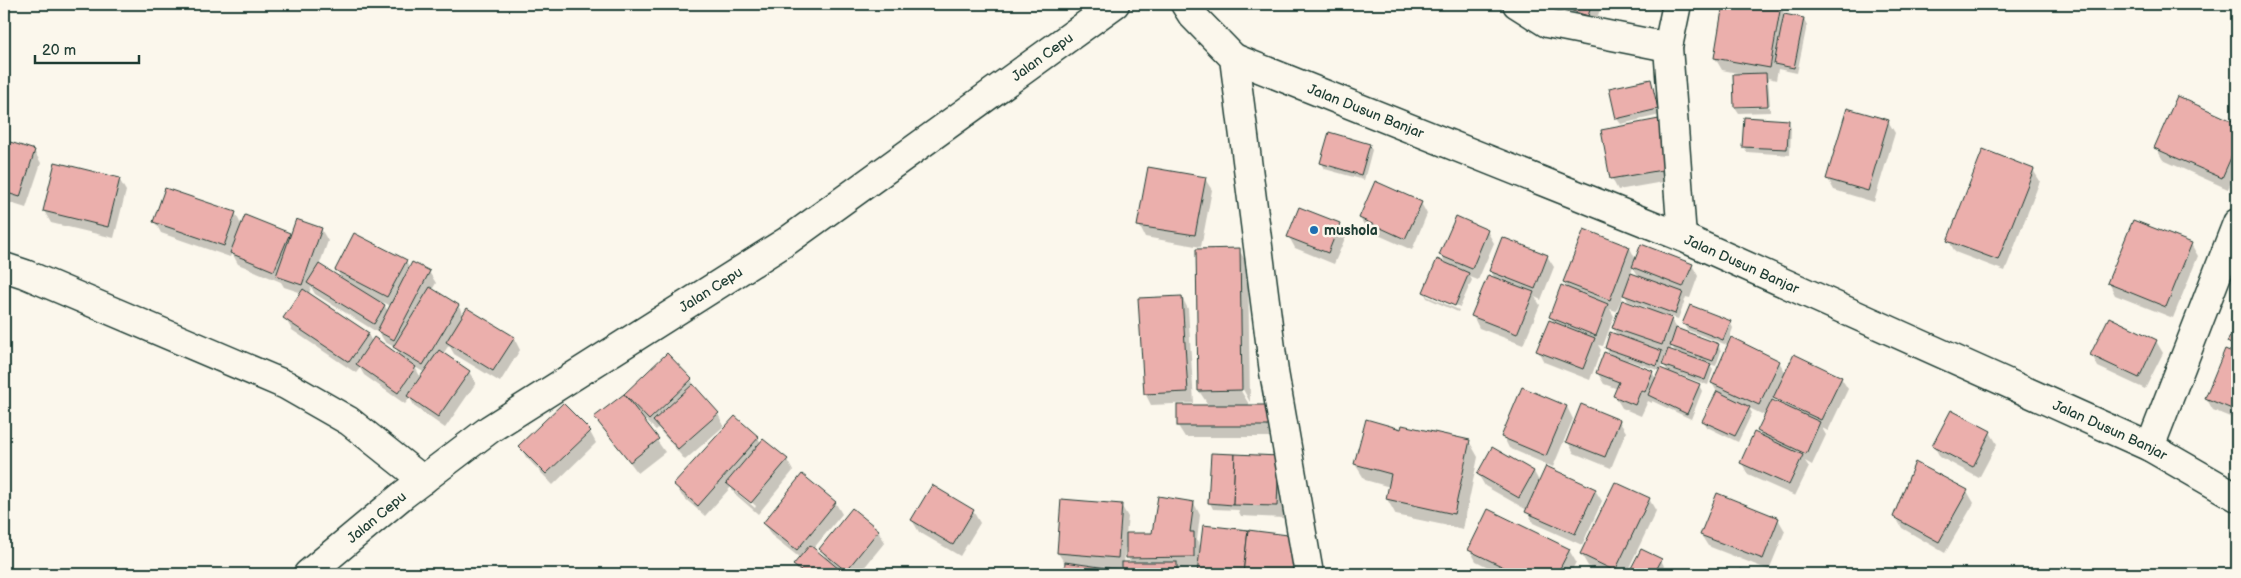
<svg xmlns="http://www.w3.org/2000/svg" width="2241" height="578" font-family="'Balsamiq Sans',sans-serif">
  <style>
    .shadow { fill: #0003; fill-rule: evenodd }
    .building { fill: #ebafac; stroke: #1f3d34 }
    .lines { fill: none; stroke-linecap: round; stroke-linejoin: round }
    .minor-casing { stroke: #1f3d34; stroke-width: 31 }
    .minor { stroke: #fbf7ec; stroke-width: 28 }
    .poi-dot { fill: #1f6fb2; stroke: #fbf7ec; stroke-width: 2 }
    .labels { text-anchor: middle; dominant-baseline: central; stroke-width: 5; stroke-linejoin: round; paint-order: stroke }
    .street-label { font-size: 14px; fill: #1f3d34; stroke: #fbf7ec }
    .poi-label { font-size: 14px; font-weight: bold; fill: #1f3d34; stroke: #fbf7ec; text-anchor: start }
  </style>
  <rect width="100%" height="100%" fill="#fbf7ec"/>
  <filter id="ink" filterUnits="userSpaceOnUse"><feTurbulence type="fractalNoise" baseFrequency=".02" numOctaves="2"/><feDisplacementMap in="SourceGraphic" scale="10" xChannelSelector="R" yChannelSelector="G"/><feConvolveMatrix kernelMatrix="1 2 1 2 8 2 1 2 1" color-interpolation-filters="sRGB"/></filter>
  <g filter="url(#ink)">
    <!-- shadow -->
    <g class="shadow">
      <path d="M1541,4H1602L1594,27L1555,14L1550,5L1549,7ZM1556,4L1594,17L1593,20L1556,7Z"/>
      <polygon points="1725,4 1766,4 1780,6 1785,15 1804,19 1807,25 1797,73 1778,69 1776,80 1768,78 1770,105 1736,106 1736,108 1770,107 1770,112 1739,113 1735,107 1743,74 1722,70 1715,58"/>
      <polygon points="1650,80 1660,115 1621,124 1617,119 1611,89"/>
      <polygon points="2178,98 2237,124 2237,169 2228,189 2163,160 2156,148"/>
      <polygon points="1658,120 1665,132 1674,180 1618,190 1612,179"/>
      <polygon points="1788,121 1791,127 1790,155 1747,152 1744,147"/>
      <polygon points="1888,121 1895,133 1874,202 1834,190 1828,179"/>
      <polygon points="4,142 34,151 41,163 26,208 4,201"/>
      <polygon points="1369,145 1372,150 1364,180 1325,169 1322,163"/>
      <polygon points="2033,170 2040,181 2005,271 1955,252 1949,241"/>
      <polygon points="119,179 126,191 114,238 51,223 44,211"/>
      <polygon points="1205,179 1212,190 1201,247 1145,237 1139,225"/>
      <polygon points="1421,203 1427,214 1412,250 1367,230 1360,218"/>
      <path d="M235,213L242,226L289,234L291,237L321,229L328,241L319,266L342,280L337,270L406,261L410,269L429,272L436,283L432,290L458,306L464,315L514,338L520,350L500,382L454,354L449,345L443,354L469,372L476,383L445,428L415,407L410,398L405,404L364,375L360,368L356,373L292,330L285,318L302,293L284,287L281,282L238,264L232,253L230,257L161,233L155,222ZM311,287L315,294L380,334L385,342L396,348L401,358L372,342L368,334L309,294ZM383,302L391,306L388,312ZM415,367L425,373L421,378Z"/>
      <polygon points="1339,224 1346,236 1334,264 1295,248 1289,237"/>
      <polygon points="1487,231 1494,243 1478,280 1470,277 1472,280 1460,307 1427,293 1427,296 1459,310 1458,312 1427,298 1424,292 1446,264 1441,255"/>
      <polygon points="2191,244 2198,256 2173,318 2115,295 2109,283"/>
      <path d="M1630,248L1636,260L1692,265L1698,276L1690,298L1686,297L1678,319L1669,316L1678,330L1718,345L1721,351L1716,366L1709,364L1713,370L1708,385L1680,375L1679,377L1699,385L1702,391L1691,419L1652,401V403L1648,401L1641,416L1622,408L1615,396L1618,389L1604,384L1597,372L1611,356L1606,348L1618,337L1613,328L1647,310L1648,308L1628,301L1624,293L1616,311L1610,309L1614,316L1603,346L1598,345L1601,350L1590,380L1544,362L1538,351L1554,323L1551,317L1569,290L1564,282ZM1633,267L1639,277L1631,274ZM1672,346L1676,353L1670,351ZM1628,360L1660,371L1656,379L1652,372L1627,362ZM1663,363L1668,372L1660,369Z"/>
      <polygon points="1239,250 1248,265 1250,402 1240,384 1238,386 1250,406 1281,437 1185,437 1178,426 1209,406 1199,391"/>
      <polygon points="1547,256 1554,267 1541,300 1535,297 1540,305 1523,345 1479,328 1473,316 1495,279 1491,271"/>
      <polygon points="1182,297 1188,309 1194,403 1151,405 1145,393"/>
      <polygon points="1730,322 1733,328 1727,345 1687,330 1684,324"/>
      <polygon points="2237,327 2237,420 2213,410 2206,398 2236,355 2229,342"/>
      <polygon points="2156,341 2163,353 2145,389 2098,367 2092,355"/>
      <polygon points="667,355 691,380 698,391 718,414 724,426 685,460 658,428 656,430 642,417 641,418 665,452 638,473 596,417 625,395"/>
      <path d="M1779,362L1786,373L1841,378L1848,389L1828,431L1822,428L1826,435L1812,465L1805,461L1809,467L1795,496L1748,475L1742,463L1762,437L1758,431L1766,416L1749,408L1752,413L1738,442L1707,427L1704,421L1717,392L1712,383ZM1774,397L1778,404L1772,401Z"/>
      <polygon points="1523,388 1567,407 1573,419 1553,467 1509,448 1503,436"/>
      <polygon points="1952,412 1990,432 1997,444 1979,478 1940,457 1934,446"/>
      <polygon points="1619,421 1626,432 1611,468 1574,453 1568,442"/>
      <polygon points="1402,430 1469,441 1478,457 1463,529 1396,515 1387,499 1390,487 1365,480 1355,464"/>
      <polygon points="590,432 596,443 553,485 526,457 520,446"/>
      <path d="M758,438L761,443L787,460L793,471L758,514L735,494L731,487L705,516L682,496L675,484ZM736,489L756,506L755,508L736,492Z"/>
      <polygon points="1493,449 1534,472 1540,483 1595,490 1602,501 1582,545 1533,523 1527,510 1485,486 1478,474"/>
      <polygon points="1285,468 1283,518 1241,516 1238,510 1213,509 1210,503"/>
      <polygon points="1967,491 1974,503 1945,553 1902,528 1895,516"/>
      <polygon points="1649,499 1656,511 1626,574 1606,574 1588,566 1581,554"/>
      <path d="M1063,500L1121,505L1128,517L1126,534H1153L1194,503L1200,515L1197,540L1201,548L1295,537L1299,574H1198L1199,568H1179L1183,574H1123V569H1118L1122,574H1065L1066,565L1058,553ZM1125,548H1127L1128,557L1131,564H1124Z"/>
      <polygon points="835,502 842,514 813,549 827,560 821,549 878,531 885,542 859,574 800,574 795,565 800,558 771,535 764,523"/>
      <polygon points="973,511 980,523 960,556 919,532 912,520"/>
      <polygon points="1778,519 1785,531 1769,570 1708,546 1701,535"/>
      <polygon points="1470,550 1569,550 1576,562 1570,574 1502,574 1476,561"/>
      <polygon points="1642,551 1661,560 1664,566 1660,574 1630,574"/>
    </g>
    <!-- building -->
    <g class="building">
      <polygon points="1551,4 1592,4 1588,16"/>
      <polygon points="1723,4 1781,5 1770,68 1714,58"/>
      <polygon points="1784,14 1804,18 1794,68 1774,64"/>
      <polygon points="1766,73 1768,106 1734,107 1733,74"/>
      <polygon points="1651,79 1658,109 1616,119 1609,88"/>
      <polygon points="2177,96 2237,123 2237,144 2222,178 2154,148"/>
      <polygon points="1847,108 1889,120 1868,191 1826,179"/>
      <polygon points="1744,117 1789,120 1787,149 1742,147"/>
      <polygon points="1659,119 1668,169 1610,179 1601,130"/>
      <polygon points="1329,132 1370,144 1361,175 1320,163"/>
      <polygon points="4,140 35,150 20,197 4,192"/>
      <polygon points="1983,149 2034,169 1998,260 1947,241"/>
      <polygon points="55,162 120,178 108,227 43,211"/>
      <polygon points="1148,167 1206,177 1195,235 1137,226"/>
      <polygon points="1375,181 1422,202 1405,239 1359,218"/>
      <polygon points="165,188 236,212 224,246 153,222"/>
      <polygon points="1299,207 1340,223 1328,253 1287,237"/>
      <polygon points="245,215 290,233 274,271 230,253"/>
      <polygon points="1456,216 1488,230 1472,269 1439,255"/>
      <polygon points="296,219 322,228 302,285 276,276"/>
      <polygon points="2133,220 2192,243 2166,307 2107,283"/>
      <polygon points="1584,229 1630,247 1610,300 1563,282"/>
      <polygon points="354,233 407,260 387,297 335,270"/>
      <polygon points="1502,237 1548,255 1535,289 1489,271"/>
      <polygon points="1641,244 1693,264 1683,287 1632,267"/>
      <polygon points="1240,248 1242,390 1198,391 1196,249"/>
      <polygon points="1437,259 1469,273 1455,306 1423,292"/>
      <polygon points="412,262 430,271 394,340 377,331"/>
      <polygon points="319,264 385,305 374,324 307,283"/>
      <polygon points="1631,273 1683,292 1675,314 1623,295"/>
      <polygon points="1488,275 1534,292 1517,334 1471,316"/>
      <polygon points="1561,285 1608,304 1596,336 1549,317"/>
      <polygon points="430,287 459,305 423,365 393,347"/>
      <polygon points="303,289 369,333 349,362 283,318"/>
      <polygon points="1182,296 1188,392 1144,394 1138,298"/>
      <polygon points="1622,300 1672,318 1662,345 1612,328"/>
      <polygon points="1690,305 1731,321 1723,340 1682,324"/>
      <polygon points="467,308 515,337 493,371 446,342"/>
      <polygon points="2109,317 2157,340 2139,378 2090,355"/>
      <polygon points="1549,320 1595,338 1583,369 1536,351"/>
      <polygon points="2237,324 2237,347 2227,342"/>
      <polygon points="1676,328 1719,344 1713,361 1670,346"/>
      <polygon points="1610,332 1662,351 1657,366 1605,348"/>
      <polygon points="374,337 416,367 398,393 356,364"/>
      <polygon points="1731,337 1780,361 1759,405 1711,383"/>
      <polygon points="1668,349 1711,364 1705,380 1662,365"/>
      <polygon points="2225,349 2237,354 2237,411 2205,398"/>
      <polygon points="439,350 470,371 438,417 407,396"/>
      <polygon points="1604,352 1653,371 1645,392 1641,390 1635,405 1613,396 1619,382 1596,373"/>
      <polygon points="667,353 692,379 649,420 624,394"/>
      <polygon points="1794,354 1842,377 1821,420 1773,398"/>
      <polygon points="1660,368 1700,384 1687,414 1648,395"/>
      <polygon points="693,384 719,413 678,449 653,421"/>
      <polygon points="1522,387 1567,406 1546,456 1501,437"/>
      <polygon points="1717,391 1750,407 1735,436 1702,421"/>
      <polygon points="624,394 659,439 630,462 594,417"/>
      <polygon points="1772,400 1820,422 1806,454 1757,431"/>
      <polygon points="563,403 591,431 546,474 518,446"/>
      <polygon points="1581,404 1620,420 1605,457 1566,442"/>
      <rect x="1177" y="405" width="98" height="21"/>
      <polygon points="1951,410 1991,431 1973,467 1932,446"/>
      <polygon points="735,416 759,437 698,506 673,484"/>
      <polygon points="1366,419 1401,429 1402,425 1470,440 1454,514 1386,499 1391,474 1354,464"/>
      <polygon points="1754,432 1803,455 1789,485 1740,463"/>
      <polygon points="763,439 788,459 751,503 726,483"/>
      <polygon points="1492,447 1534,471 1519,498 1477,474"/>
      <polygon points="1211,453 1235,454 1233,505 1208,503"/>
      <polygon points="1235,454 1279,456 1277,506 1233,505"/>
      <polygon points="1915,462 1968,490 1939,542 1893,517"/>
      <polygon points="1546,466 1596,489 1575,534 1525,512"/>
      <polygon points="802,474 836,502 797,550 763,523"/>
      <polygon points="1615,482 1650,498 1615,571 1580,554"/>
      <polygon points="932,485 974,510 953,545 911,520"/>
      <polygon points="1717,493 1779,518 1763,559 1700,535"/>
      <polygon points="1158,496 1194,502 1190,532 1194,532 1194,557 1126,558 1126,533 1152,533"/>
      <polygon points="1061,499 1122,504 1118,558 1057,553"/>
      <polygon points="852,508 879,530 846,571 819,549"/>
      <polygon points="1488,509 1570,549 1557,574 1518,574 1468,550"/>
      <polygon points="1203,525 1248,530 1243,574 1197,574"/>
      <polygon points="1248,530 1296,536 1292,574 1243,574"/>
      <polygon points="810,545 845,574 805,574 793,565"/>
      <polygon points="1641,549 1662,559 1654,574 1628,574"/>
      <polygon points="1065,562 1121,570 1120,574 1064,574"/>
      <rect x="1122" y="562" width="55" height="12"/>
      <polygon points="1740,569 1756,574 1738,574"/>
    </g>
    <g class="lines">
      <!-- minor casing -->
      <g class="minor-casing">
        <g id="minor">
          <polyline points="1185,4 1192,15 1234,58 1274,372 1309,574"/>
          <polyline points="1517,4 1547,23 1668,47"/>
          <polyline points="1677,4 1668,47 1682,237"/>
          <path id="s1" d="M1234,58L1682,237L2150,447L2237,497"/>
          <polyline points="4,267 25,274 286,385 349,421 423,480"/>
          <polyline points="2150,447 2237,223"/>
          <path id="s2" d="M308,574L403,495L490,429L787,241L1115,4"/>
        </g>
      </g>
      <!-- minor -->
      <use href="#minor" class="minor"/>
    </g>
  </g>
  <!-- markers -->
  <circle class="poi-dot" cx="1314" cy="230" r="5"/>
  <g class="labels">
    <!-- street labels -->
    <g class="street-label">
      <text stroke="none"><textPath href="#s2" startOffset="899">Jalan Cepu</textPath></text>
      <text stroke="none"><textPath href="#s1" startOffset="142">Jalan Dusun Banjar</textPath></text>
      <text stroke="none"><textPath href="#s1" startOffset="548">Jalan Dusun Banjar</textPath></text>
      <text stroke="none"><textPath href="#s2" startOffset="494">Jalan Cepu</textPath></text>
      <text stroke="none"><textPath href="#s1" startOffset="952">Jalan Dusun Banjar</textPath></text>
      <text stroke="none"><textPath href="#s2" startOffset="89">Jalan Cepu</textPath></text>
    </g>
    <!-- poi labels -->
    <g class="poi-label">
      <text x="1324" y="230">mushola</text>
    </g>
  </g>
  <!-- margin -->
  <rect width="2241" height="578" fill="none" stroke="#fbf7ec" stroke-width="20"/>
  <rect x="10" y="10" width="2221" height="558" fill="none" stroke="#1f3d34" stroke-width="2" filter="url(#ink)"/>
  <!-- scale -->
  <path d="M35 55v8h104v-8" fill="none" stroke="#1f3d34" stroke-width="2.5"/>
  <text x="42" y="55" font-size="15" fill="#1f3d34" stroke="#fbf7ec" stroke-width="4" paint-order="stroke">20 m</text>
</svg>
